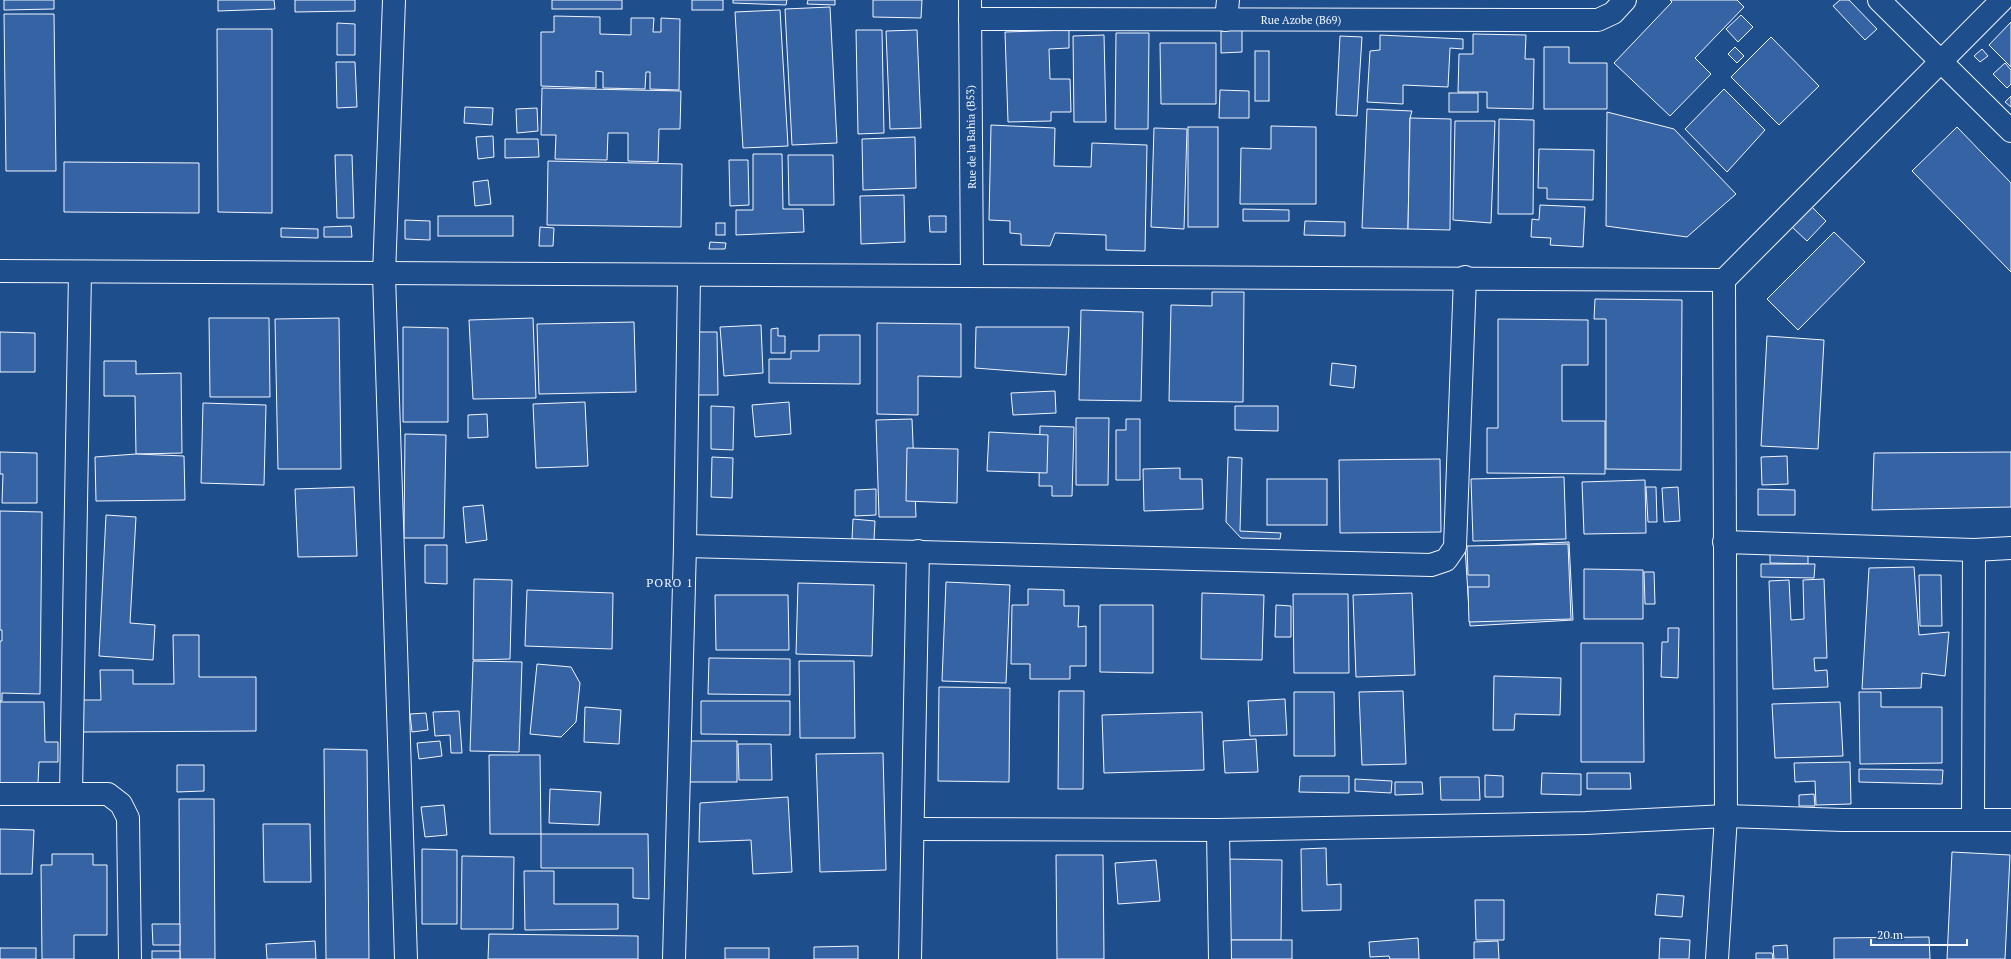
<svg xmlns="http://www.w3.org/2000/svg" width="2011" height="959" font-family="'PT Serif',serif">
  <style>
    .building { fill: #3563a3; stroke: #f2f6ff }
    .lines { fill: none; stroke-linecap: round; stroke-linejoin: round }
    .street-casing { stroke: #f2f6ff; stroke-width: 24 }
    .street { stroke: #1f4e8c; stroke-width: 22 }
    .labels { text-anchor: middle; dominant-baseline: central; stroke-width: 3; stroke-linejoin: round; paint-order: stroke }
    .street-label { font-size: 11px; fill: #f2f6ff; stroke: #1f4e8c }
    .neighbourhood-label { font-size: 12px; letter-spacing: 1px; fill: #f2f6ff; stroke: #1f4e8c }
  </style>
  <rect width="100%" height="100%" fill="#1f4e8c"/>
  <!-- building -->
  <g class="building">
    <polygon points="4,0 54,0 54,9 4,10"/>
    <polygon points="218,0 274,0 275,9 218,11"/>
    <polygon points="295,0 355,0 355,11 295,12"/>
    <rect x="552" y="0" width="70" height="9"/>
    <rect x="692" y="0" width="31" height="10"/>
    <polygon points="733,0 787,0 786,5 733,3"/>
    <polygon points="808,0 835,0 835,5 807,4"/>
    <polygon points="873,0 922,0 921,18 873,17"/>
    <polygon points="1670,0 1737,0 1744,7 1695,58 1711,74 1670,116 1614,63 1672,2"/>
    <polygon points="1840,0 1849,0 1877,29 1865,40 1833,6"/>
    <polygon points="830,7 837,143 792,145 785,9"/>
    <polygon points="780,10 788,146 743,148 735,12"/>
    <polygon points="4,14 54,14 56,171 6,171"/>
    <polygon points="1741,15 1753,27 1738,42 1726,29"/>
    <polygon points="554,16 600,17 600,34 631,35 631,18 654,18 653,32 661,32 661,18 680,19 679,90 650,89 650,72 646,72 645,89 603,88 603,72 596,71 596,88 541,86 541,32 554,32"/>
    <polygon points="2011,22 2011,67 1989,45"/>
    <polygon points="337,23 355,24 355,55 337,55"/>
    <polygon points="217,29 272,29 272,213 218,212"/>
    <polygon points="856,30 882,30 884,133 858,134"/>
    <polygon points="917,30 921,128 890,129 886,31"/>
    <polygon points="1069,30 1069,48 1049,49 1050,79 1070,79 1071,112 1051,112 1051,121 1008,122 1005,32"/>
    <polygon points="1242,30 1242,52 1221,53 1221,31"/>
    <polygon points="1116,33 1149,33 1148,129 1115,129"/>
    <polygon points="1473,34 1526,35 1525,59 1534,59 1533,109 1487,108 1487,92 1458,92 1459,54 1473,54"/>
    <polygon points="1104,35 1106,122 1074,122 1073,36"/>
    <polygon points="1380,35 1463,39 1463,49 1450,48 1448,87 1403,85 1403,104 1367,102 1370,51 1380,50"/>
    <polygon points="1340,36 1362,37 1357,116 1336,115"/>
    <polygon points="1771,37 1819,86 1779,125 1731,77"/>
    <polygon points="1160,43 1216,43 1216,104 1161,104"/>
    <polygon points="1544,47 1569,47 1569,63 1607,63 1607,109 1544,109"/>
    <polygon points="1735,47 1744,56 1737,63 1728,54"/>
    <polygon points="1982,49 1988,56 1980,62 1974,56"/>
    <rect x="1255" y="51" width="14" height="50"/>
    <polygon points="336,62 355,62 357,107 337,108"/>
    <polygon points="2005,63 2011,70 2011,84 2007,88 1993,74"/>
    <polygon points="542,88 681,91 680,129 659,129 658,162 628,161 628,133 608,133 607,160 555,159 556,135 541,135"/>
    <polygon points="1724,89 1765,130 1727,172 1685,129"/>
    <polygon points="1220,90 1249,91 1249,118 1219,118"/>
    <rect x="1449" y="93" width="29" height="19"/>
    <polygon points="2011,96 2011,107 2005,102"/>
    <polygon points="465,107 493,108 492,125 464,123"/>
    <polygon points="537,108 538,131 517,133 516,109"/>
    <polygon points="1367,109 1412,111 1410,118 1408,229 1362,228"/>
    <polygon points="1607,112 1674,129 1736,194 1687,237 1606,226"/>
    <polygon points="1410,118 1451,119 1450,230 1408,229"/>
    <polygon points="1499,119 1534,120 1533,214 1498,214"/>
    <polygon points="1455,121 1495,121 1491,223 1453,220"/>
    <polygon points="991,125 1055,128 1054,166 1091,167 1092,143 1147,145 1145,251 1106,250 1106,235 1055,233 1050,246 1021,245 1021,234 1010,233 1010,221 989,220"/>
    <polygon points="1271,126 1316,127 1316,204 1240,204 1241,148 1271,149"/>
    <rect x="1188" y="127" width="30" height="100"/>
    <polygon points="1957,127 2011,183 2011,272 1912,171"/>
    <polygon points="1154,128 1187,129 1184,229 1151,227"/>
    <polygon points="493,136 494,157 478,159 476,137"/>
    <polygon points="915,137 916,188 863,190 862,139"/>
    <polygon points="505,139 538,139 539,157 505,158"/>
    <polygon points="1539,149 1594,150 1593,200 1547,199 1547,188 1538,188"/>
    <polygon points="753,154 782,154 783,209 803,209 804,232 736,235 736,210 753,210"/>
    <polygon points="335,155 352,155 354,218 337,218"/>
    <polygon points="788,155 833,155 834,205 789,205"/>
    <polygon points="729,160 748,160 749,205 730,206"/>
    <polygon points="548,161 682,164 681,227 547,225"/>
    <polygon points="64,162 199,163 199,213 64,212"/>
    <polygon points="488,180 491,204 475,206 473,182"/>
    <polygon points="904,195 905,242 861,244 860,196"/>
    <polygon points="1540,205 1585,207 1583,247 1550,245 1551,238 1531,237 1532,219 1539,220"/>
    <polygon points="1812,207 1826,221 1807,241 1792,227"/>
    <polygon points="1243,209 1289,210 1289,221 1243,221"/>
    <rect x="438" y="216" width="75" height="20"/>
    <polygon points="929,216 946,216 946,232 930,232"/>
    <polygon points="405,220 430,221 430,240 405,239"/>
    <polygon points="1305,221 1345,222 1345,236 1304,235"/>
    <rect x="716" y="223" width="9" height="12"/>
    <polygon points="351,226 352,237 324,237 324,227"/>
    <polygon points="540,227 554,228 553,246 539,246"/>
    <polygon points="281,228 318,229 318,238 281,237"/>
    <polygon points="1834,232 1865,262 1798,330 1767,299"/>
    <polygon points="710,242 726,243 725,249 709,249"/>
    <polygon points="1212,292 1244,292 1243,402 1169,401 1171,305 1212,306"/>
    <polygon points="1595,299 1682,300 1681,470 1606,469 1606,319 1594,319"/>
    <polygon points="1081,310 1143,312 1141,401 1079,400"/>
    <polygon points="209,318 269,318 270,397 210,397"/>
    <polygon points="339,318 341,469 278,469 275,319"/>
    <polygon points="533,318 536,398 473,399 469,320"/>
    <polygon points="1498,319 1588,320 1588,365 1562,365 1562,421 1605,421 1605,474 1487,473 1487,428 1498,428"/>
    <polygon points="634,322 636,392 539,394 537,324"/>
    <polygon points="877,323 961,324 961,377 918,376 918,415 877,414"/>
    <polygon points="761,325 763,373 724,376 720,327"/>
    <polygon points="403,327 448,328 448,422 403,422"/>
    <polygon points="976,327 1069,327 1066,375 975,368"/>
    <polygon points="778,328 778,336 785,336 785,353 771,353 771,329"/>
    <polygon points="0,332 35,333 35,372 0,372"/>
    <polygon points="692,332 717,332 718,395 692,395"/>
    <polygon points="819,335 860,335 860,384 769,383 769,359 791,359 791,351 819,351"/>
    <polygon points="1767,336 1824,340 1818,449 1761,446"/>
    <polygon points="104,361 136,361 136,374 181,373 182,453 136,454 135,396 104,396"/>
    <polygon points="1332,363 1356,366 1354,388 1330,385"/>
    <polygon points="1055,391 1056,413 1013,415 1011,393"/>
    <polygon points="585,402 588,466 536,468 533,404"/>
    <polygon points="789,402 791,434 755,437 752,405"/>
    <polygon points="203,403 266,405 264,485 201,483"/>
    <polygon points="711,406 734,407 733,450 711,449"/>
    <polygon points="1235,406 1278,406 1278,431 1235,430"/>
    <polygon points="487,414 488,437 468,438 468,415"/>
    <polygon points="1076,418 1109,418 1108,485 1076,485"/>
    <polygon points="912,419 916,517 879,517 876,420"/>
    <polygon points="1126,419 1140,419 1140,480 1116,480 1116,430 1126,430"/>
    <polygon points="1040,426 1074,427 1072,496 1052,496 1052,486 1039,486"/>
    <polygon points="989,432 1048,435 1047,473 987,471"/>
    <polygon points="405,434 446,435 444,538 404,538"/>
    <polygon points="907,448 958,449 957,503 906,501"/>
    <polygon points="0,452 37,453 37,503 2,503 3,474 0,474"/>
    <polygon points="2011,452 2011,507 1872,510 1874,453"/>
    <polygon points="136,454 184,456 185,500 96,501 95,457"/>
    <polygon points="1787,456 1788,484 1762,485 1761,457"/>
    <polygon points="712,457 733,458 732,498 711,497"/>
    <polygon points="1228,457 1242,458 1240,531 1281,533 1280,539 1241,538 1226,522"/>
    <polygon points="1440,459 1441,532 1340,533 1339,460"/>
    <polygon points="1180,468 1180,479 1202,479 1203,509 1144,511 1143,469"/>
    <polygon points="1564,477 1566,539 1473,541 1471,479"/>
    <rect x="1267" y="479" width="60" height="46"/>
    <polygon points="1645,480 1646,533 1584,534 1582,482"/>
    <polygon points="354,487 357,556 298,557 295,489"/>
    <polygon points="1646,487 1656,487 1657,522 1648,522"/>
    <polygon points="1678,487 1680,521 1664,522 1662,488"/>
    <polygon points="876,489 876,515 855,516 855,490"/>
    <polygon points="1758,489 1795,490 1795,515 1758,515"/>
    <polygon points="483,505 487,540 466,543 463,507"/>
    <polygon points="0,511 42,512 40,694 2,693 2,701 0,701 0,641 2,641 2,630 0,630"/>
    <polygon points="106,515 136,517 130,623 155,625 153,660 99,656"/>
    <polygon points="853,519 875,521 874,540 852,539"/>
    <polygon points="1569,542 1573,620 1470,626 1465,547"/>
    <polygon points="1568,544 1571,619 1469,622 1468,587 1489,587 1489,575 1468,575 1467,546"/>
    <polygon points="425,545 447,545 447,584 425,583"/>
    <polygon points="1770,552 1808,553 1808,564 1770,563"/>
    <polygon points="1761,564 1815,564 1814,578 1761,577"/>
    <polygon points="1914,567 1919,635 1949,632 1945,676 1922,673 1921,688 1862,689 1869,568"/>
    <polygon points="1584,569 1643,570 1643,619 1584,619"/>
    <polygon points="1644,572 1654,572 1655,604 1645,604"/>
    <polygon points="1919,575 1941,575 1942,626 1920,626"/>
    <polygon points="474,579 512,580 510,659 473,660"/>
    <polygon points="1824,579 1827,658 1814,658 1815,671 1827,670 1828,687 1773,689 1769,581 1789,580 1791,620 1804,619 1803,580"/>
    <polygon points="946,582 1010,585 1006,683 942,681"/>
    <polygon points="798,583 874,585 872,656 796,654"/>
    <polygon points="1028,589 1064,590 1064,606 1079,606 1078,627 1086,626 1086,666 1070,666 1070,679 1030,679 1030,664 1011,664 1012,605 1028,605"/>
    <polygon points="527,590 613,593 612,649 525,646"/>
    <polygon points="1202,593 1264,595 1262,660 1201,659"/>
    <polygon points="1412,593 1415,675 1356,677 1353,595"/>
    <polygon points="1293,594 1348,594 1349,673 1294,673"/>
    <polygon points="715,595 788,595 789,650 716,650"/>
    <polygon points="1100,605 1153,605 1153,673 1100,672"/>
    <polygon points="1276,605 1291,606 1291,637 1275,637"/>
    <polygon points="1668,628 1679,628 1678,678 1661,677 1662,642 1668,642"/>
    <polygon points="173,635 199,635 199,677 256,677 256,731 83,732 83,700 101,700 100,670 133,670 133,684 174,684"/>
    <polygon points="1581,643 1643,643 1644,762 1581,762"/>
    <polygon points="709,658 790,659 790,695 708,694"/>
    <polygon points="473,661 522,662 519,752 470,751"/>
    <polygon points="799,661 854,661 855,738 800,738"/>
    <polygon points="537,664 571,667 580,683 576,722 561,737 530,734"/>
    <polygon points="1494,676 1561,678 1560,715 1515,714 1514,730 1493,730"/>
    <polygon points="939,687 1010,688 1009,782 938,781"/>
    <polygon points="1059,691 1084,691 1083,789 1058,789"/>
    <polygon points="1403,691 1406,764 1362,765 1359,692"/>
    <polygon points="1294,692 1334,692 1335,756 1294,756"/>
    <polygon points="1859,692 1881,692 1881,707 1942,707 1942,763 1860,764"/>
    <polygon points="1285,699 1287,735 1250,736 1248,701"/>
    <polygon points="701,701 790,701 790,735 701,734"/>
    <polygon points="0,702 44,702 45,742 58,742 58,762 39,762 38,783 0,783"/>
    <polygon points="1840,702 1843,756 1775,758 1772,704"/>
    <polygon points="585,707 621,710 619,744 584,742"/>
    <polygon points="459,711 462,753 451,753 450,735 435,736 433,712"/>
    <polygon points="1202,712 1204,770 1104,773 1102,715"/>
    <polygon points="426,713 428,730 412,732 410,714"/>
    <polygon points="1256,739 1258,772 1225,773 1223,741"/>
    <polygon points="440,741 442,756 419,759 417,743"/>
    <rect x="687" y="741" width="50" height="41"/>
    <polygon points="738,744 771,744 772,780 739,780"/>
    <polygon points="324,749 367,750 369,959 326,959"/>
    <polygon points="883,753 886,870 820,872 816,754"/>
    <polygon points="489,755 540,755 541,834 490,834"/>
    <polygon points="1850,762 1851,804 1816,805 1815,781 1795,782 1794,763"/>
    <polygon points="177,765 204,765 204,791 177,792"/>
    <polygon points="1859,769 1943,770 1942,784 1859,782"/>
    <polygon points="1542,773 1581,774 1581,795 1541,794"/>
    <polygon points="1587,773 1630,773 1631,789 1587,789"/>
    <polygon points="1485,775 1503,776 1503,797 1485,797"/>
    <polygon points="1300,776 1349,776 1349,793 1299,792"/>
    <polygon points="1440,777 1479,777 1480,800 1441,800"/>
    <polygon points="1355,779 1392,781 1391,793 1355,791"/>
    <polygon points="1395,782 1422,782 1423,794 1395,795"/>
    <polygon points="550,789 601,792 599,825 549,823"/>
    <polygon points="1814,794 1815,806 1799,806 1799,795"/>
    <polygon points="788,797 792,872 753,874 751,840 699,842 700,803"/>
    <polygon points="179,799 214,799 215,959 180,959"/>
    <polygon points="444,805 447,835 425,837 421,807"/>
    <polygon points="263,824 310,824 311,882 264,882"/>
    <polygon points="0,829 34,830 32,874 0,874"/>
    <polygon points="541,834 648,834 649,899 633,898 633,868 541,868"/>
    <polygon points="1326,848 1327,885 1341,884 1341,910 1302,911 1301,849"/>
    <polygon points="422,849 457,850 457,924 422,924"/>
    <polygon points="1952,852 2010,855 2005,959 1947,959"/>
    <polygon points="52,854 93,854 93,865 107,865 107,935 74,935 74,959 42,959 41,865 52,865"/>
    <polygon points="1056,855 1103,855 1104,959 1057,959"/>
    <polygon points="462,856 514,857 513,929 461,929"/>
    <polygon points="1228,859 1282,860 1281,940 1228,940"/>
    <polygon points="1156,860 1160,901 1118,904 1115,863"/>
    <polygon points="524,871 554,871 554,904 618,904 618,929 525,930"/>
    <polygon points="1657,894 1684,896 1682,917 1655,915"/>
    <polygon points="1475,900 1504,900 1504,940 1476,940"/>
    <polygon points="152,924 180,924 180,945 153,945"/>
    <polygon points="489,934 638,936 638,959 488,959"/>
    <polygon points="1929,937 1930,959 1834,959 1834,938"/>
    <polygon points="1418,938 1419,959 1390,959 1389,956 1370,957 1369,942"/>
    <polygon points="1660,938 1690,940 1689,959 1659,959"/>
    <rect x="1228" y="940" width="64" height="19"/>
    <polygon points="315,941 316,959 267,959 266,944"/>
    <polygon points="1498,941 1499,959 1474,959 1474,942"/>
    <polygon points="1787,945 1788,959 1774,959 1773,946"/>
    <polygon points="858,946 858,959 814,959 814,947"/>
    <rect x="0" y="948" width="36" height="11"/>
    <rect x="725" y="948" width="44" height="11"/>
    <rect x="152" y="951" width="28" height="8"/>
    <polygon points="1756,953 1772,953 1773,959 1756,959"/>
  </g>
  <g class="lines">
    <!-- street casing -->
    <g class="street-casing">
      <g id="street">
        <polyline points="394,0 384,275 406,959"/>
        <polyline points="970,0 972,274"/>
        <polyline points="1879,0 2011,131"/>
        <polyline points="970,19 1598,20 1613,13 1625,0"/>
        <polyline points="1226,20 1228,0"/>
        <path d="M0,271C575,277 1150,274 1724,280"/>
        <polyline points="1724,542 1974,550 2011,548"/>
        <polyline points="685,546 1431,565 1446,560 1455,547 1465,277"/>
        <polyline points="0,794 108,794 121,804 128,818 130,959"/>
        <polyline points="71,794 80,272"/>
        <polyline points="1973,819 1974,550"/>
        <polyline points="914,829 1218,830 1586,823 1726,816 1843,820 2011,820"/>
        <polyline points="1218,830 1220,959"/>
        <polyline points="674,959 685,546 689,276"/>
        <polyline points="910,959 918,551"/>
        <polyline points="1717,959 1726,816 1724,280 2002,0"/>
      </g>
    </g>
    <!-- street -->
    <use href="#street" class="street"/>
  </g>
  <g class="labels">
    <!-- street labels -->
    <g class="street-label">
      <text x="1301" y="20">Rue Azobe (B69)</text>
      <text transform="translate(971 137) rotate(-91)">Rue de la Bahia (B53)</text>
    </g>
    <!-- neighbourhood labels -->
    <g class="neighbourhood-label">
      <text x="670" y="582">PORO 1</text>
    </g>
  </g>
  <!-- scale -->
  <path d="M1871 939v6h96v-6" fill="none" stroke="#f2f6ff" stroke-width="2"/>
  <text x="1877" y="939" font-size="12" fill="#f2f6ff" stroke="#1f4e8c" stroke-width="3" paint-order="stroke">20 m</text>
</svg>
